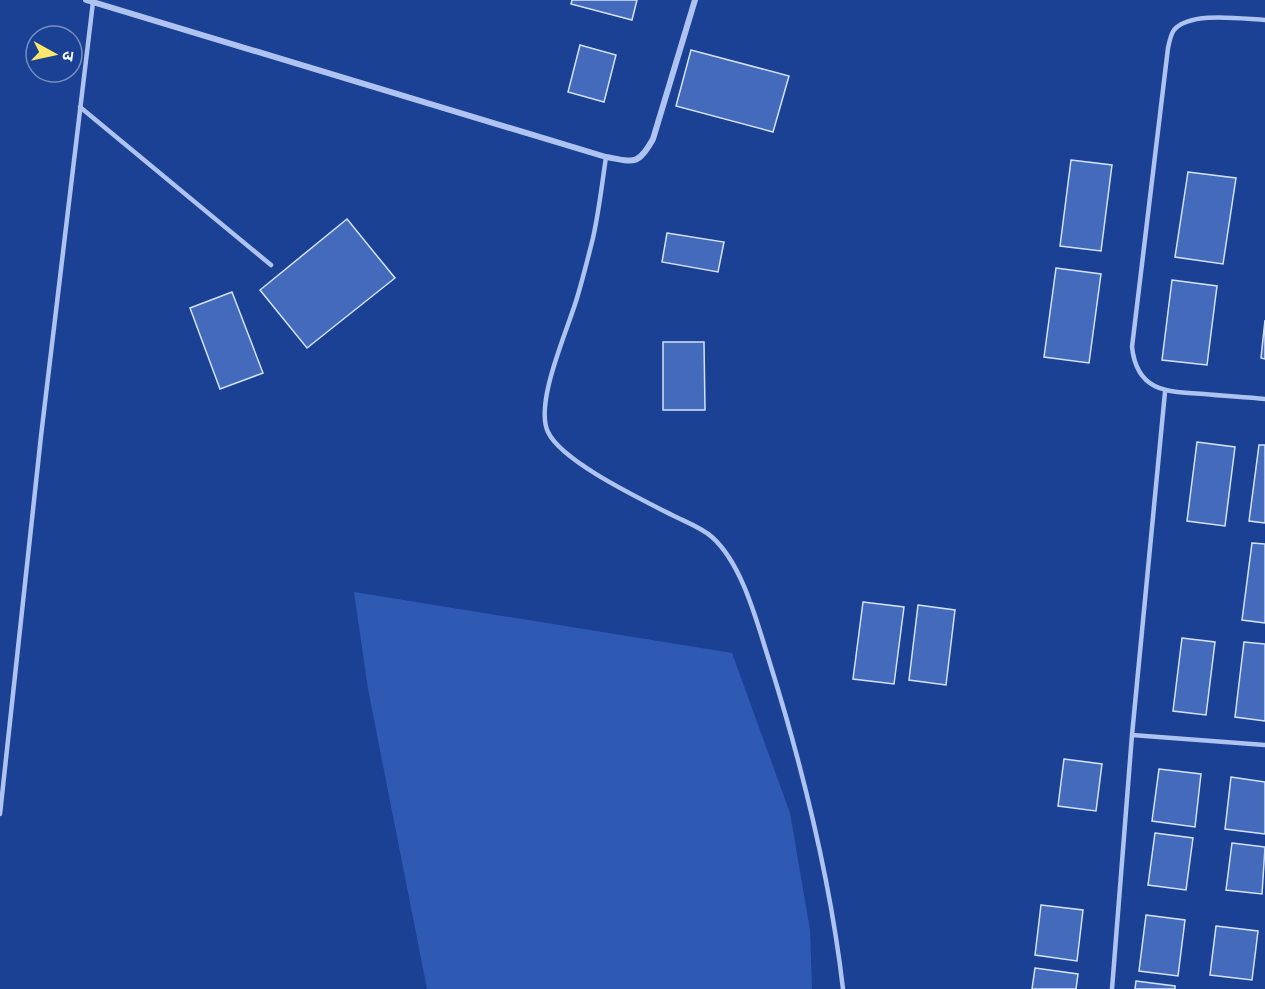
<svg xmlns="http://www.w3.org/2000/svg" width="1265" height="989" font-family="'Fira Sans Condensed','Noto Sans Devanagari',sans-serif">
  <style>
    .green { fill: #2f5ab3 }
    .building { fill: #446abb; stroke: #d4e1fb; stroke-width: 1.5 }
    .lines { fill: none; stroke-linecap: round; stroke-linejoin: round }
    .service { stroke: #aec3ef; stroke-width: 4.5 }
    .minor { stroke: #aec3ef; stroke-width: 6 }
  </style>
  <rect width="100%" height="100%" fill="#1b4195"/>
  <!-- green -->
  <polygon class="green" points="354,592 732,653 790,813 810,930 812,989 427,989 368,689"/>
  <!-- building -->
  <g class="building">
    <polygon points="572,0 637,0 632,20 571,4"/>
    <polygon points="580,45 616,55 604,102 568,92"/>
    <polygon points="691,50 789,76 773,132 676,106"/>
    <polygon points="1071,160 1112,165 1101,251 1060,246"/>
    <polygon points="1188,172 1236,178 1223,264 1175,257"/>
    <polygon points="347,219 395,278 307,348 260,290"/>
    <polygon points="667,233 724,242 718,272 662,262"/>
    <polygon points="1056,268 1101,274 1089,363 1044,357"/>
    <polygon points="1172,280 1217,286 1207,365 1162,360"/>
    <polygon points="232,292 263,373 220,389 190,308"/>
    <polygon points="1265,320 1265,359 1261,358"/>
    <polygon points="663,342 704,342 705,410 663,410"/>
    <polygon points="1197,442 1235,447 1225,526 1187,521"/>
    <polygon points="1259,445 1265,445 1265,523 1249,521"/>
    <polygon points="1252,543 1265,544 1265,623 1242,620"/>
    <polygon points="863,602 904,607 894,684 853,679"/>
    <polygon points="918,605 955,610 946,685 909,680"/>
    <polygon points="1182,638 1215,642 1206,715 1173,711"/>
    <polygon points="1244,642 1265,644 1265,721 1235,717"/>
    <polygon points="1064,759 1102,764 1096,811 1058,806"/>
    <polygon points="1159,769 1201,774 1195,827 1152,821"/>
    <polygon points="1231,777 1265,782 1265,834 1225,829"/>
    <polygon points="1155,833 1193,838 1186,890 1148,885"/>
    <polygon points="1232,843 1265,847 1262,894 1226,890"/>
    <polygon points="1041,905 1083,910 1077,961 1035,955"/>
    <polygon points="1146,915 1185,920 1178,976 1139,971"/>
    <polygon points="1216,926 1258,931 1252,980 1210,975"/>
    <polygon points="1035,968 1078,974 1076,989 1032,989"/>
    <polygon points="1136,981 1175,986 1175,989 1135,989"/>
  </g>
  <g class="lines">
    <!-- service -->
    <g class="service">
      <path d="M1265,20C1242,19 1190,11 1174,30C1171,34 1169,43 1168,48L1132,347C1137,392 1167,392 1204,394C1224,396 1245,397 1265,399"/>
      <polyline points="80,107 271,265"/>
      <path d="M606,157C602,184 599,211 593,238C588,258 583,278 577,298C568,329 534,403 548,432C562,462 643,500 674,516C686,522 702,528 712,537C742,564 756,619 768,657C802,765 830,877 843,989"/>
      <polyline points="1132,735 1265,745"/>
      <polyline points="0,814 41,436 93,2"/>
      <polyline points="1112,989 1132,735 1165,392"/>
    </g>
    <!-- minor -->
    <path class="minor" d="M86,0L606,157C634,162 638,166 653,139L695,0"/>
  </g>
  <!-- north arrow -->
  <g transform="translate(54 54) rotate(98)"><circle r="28" fill="#1b4195" stroke="#768dbf" stroke-width="1.5"/>
  <path d="M0-4.5L10 22L0 15L-10 22Z" fill="#ffe76c"/>
  <text y="-9" font-size="16" font-weight="bold" text-anchor="middle" fill="#ffffff">उ</text>
  </g>
</svg>
